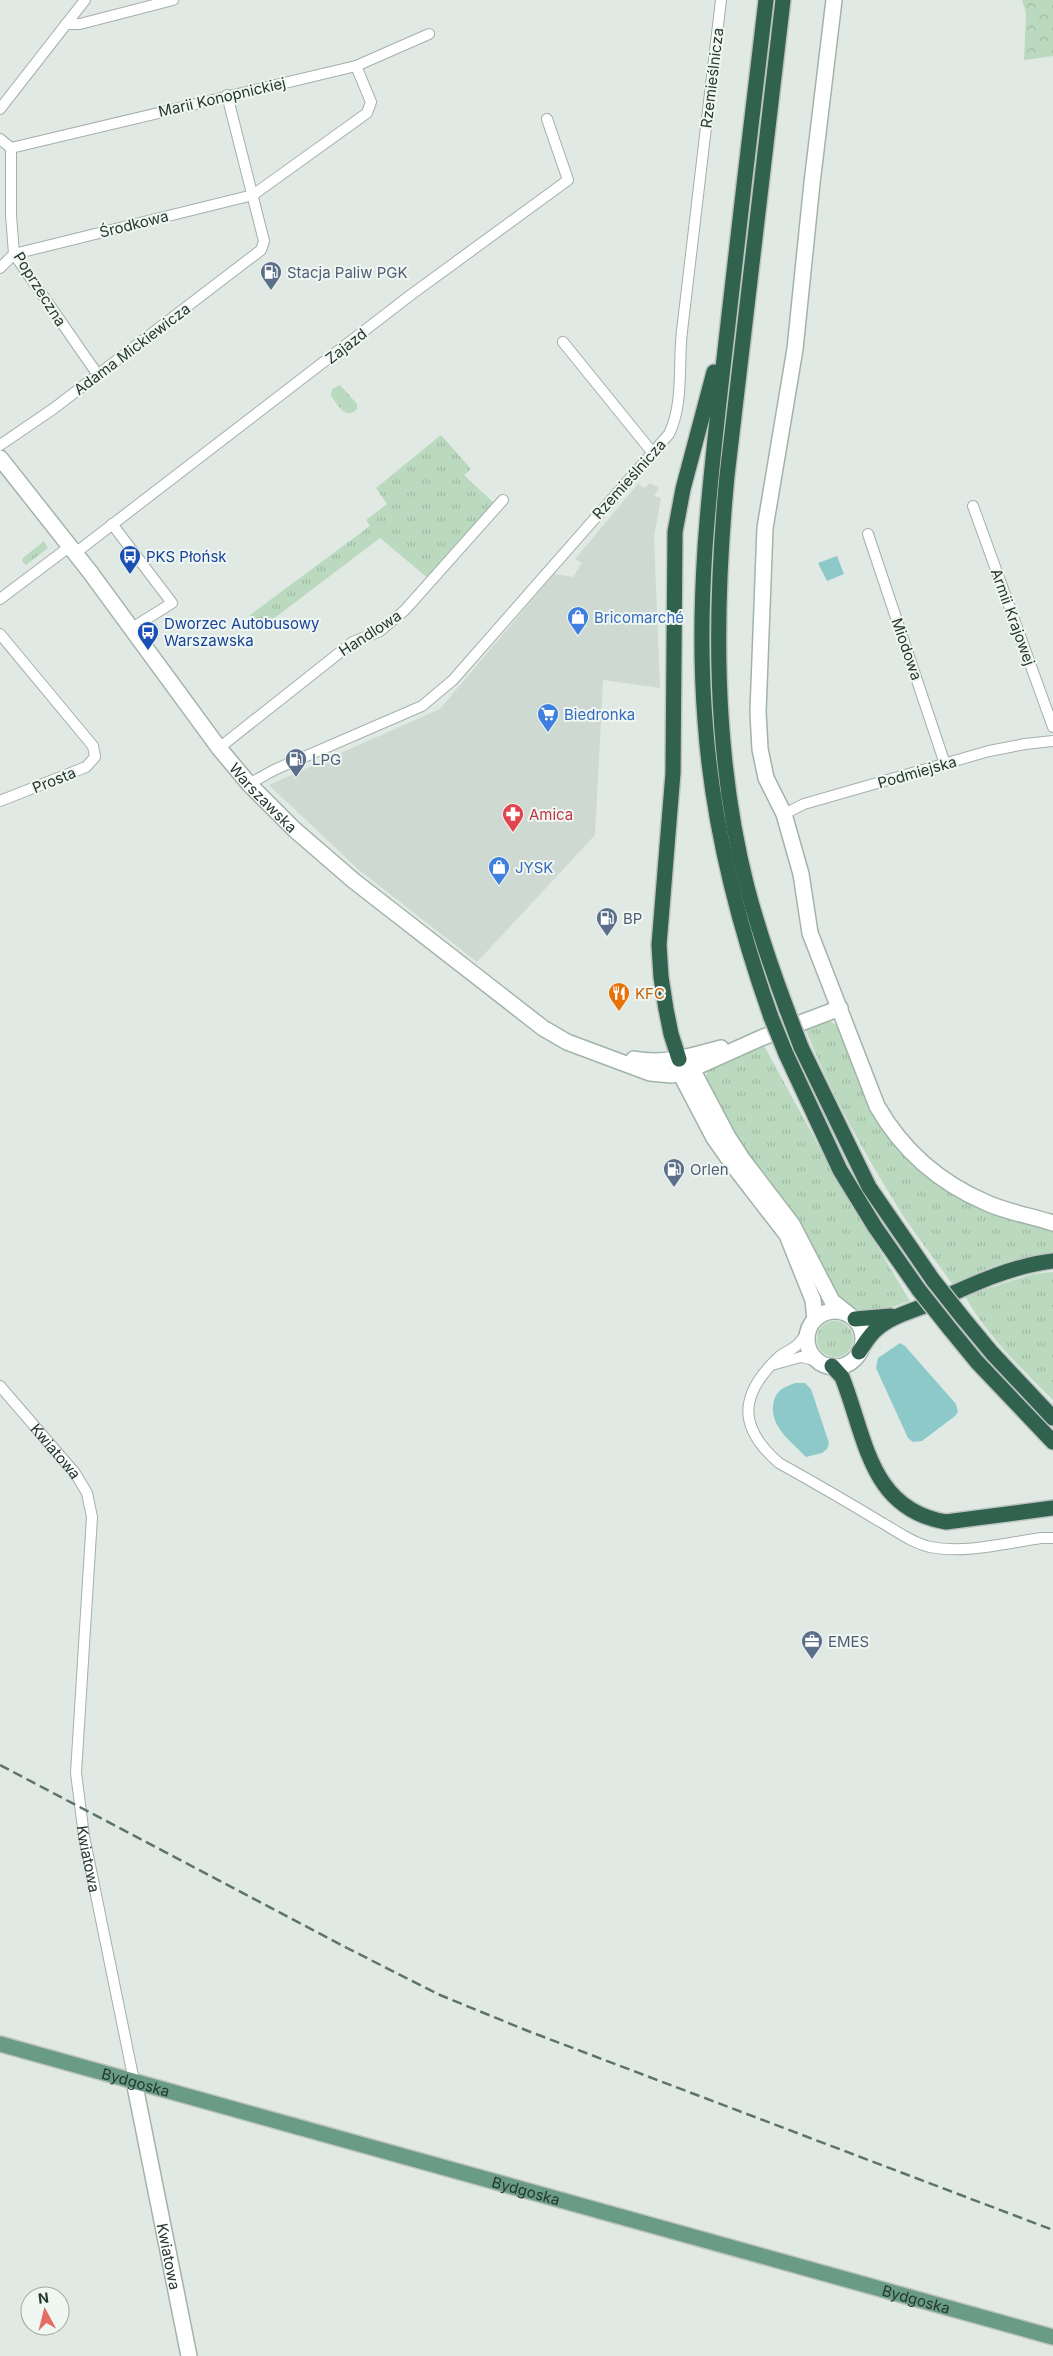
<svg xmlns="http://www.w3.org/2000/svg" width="1053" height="2356" font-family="Inter,sans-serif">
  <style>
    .built { fill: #ced9d2 }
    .grass { fill: url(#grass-tufts) }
    .forest { fill: url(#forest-crowns) }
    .water { fill: #8dc9c8 }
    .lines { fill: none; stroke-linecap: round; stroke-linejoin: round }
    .street-casing { stroke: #a4b0aa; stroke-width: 12 }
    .secondary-casing { stroke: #a1b4a9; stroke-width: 18 }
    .primary-casing { stroke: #bdc3c0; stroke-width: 18 }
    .highway-casing { stroke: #bdc3c0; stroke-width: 18 }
    .street { stroke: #fff; stroke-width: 10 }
    .secondary { stroke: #fff; stroke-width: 15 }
    .primary { stroke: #699b85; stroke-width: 15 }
    .highway { stroke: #31614f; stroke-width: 15 }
    .rail { stroke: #5d746a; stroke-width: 2.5; stroke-dasharray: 10 5; stroke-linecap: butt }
    .highway-bridge-casing { stroke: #bdc3c0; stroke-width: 18; stroke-linecap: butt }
    .highway-bridge { stroke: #31614f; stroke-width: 15 }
    .labels { text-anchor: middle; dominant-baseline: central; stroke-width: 4; stroke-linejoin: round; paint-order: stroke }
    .street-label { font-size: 15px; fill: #23382e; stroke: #f0f6f2 }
    .service-label { font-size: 15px; fill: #4e5e75; stroke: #f0f6f2; text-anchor: start }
    .transit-label { font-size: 15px; fill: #164399; stroke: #f0f6f2; text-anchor: start }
    .shop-label { font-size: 15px; fill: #366cbe; stroke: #f0f6f2; text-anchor: start }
    .health-label { font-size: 15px; fill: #be3a42; stroke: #f0f6f2; text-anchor: start }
    .food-label { font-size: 15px; fill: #c56008; stroke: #f0f6f2; text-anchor: start }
  </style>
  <defs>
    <pattern id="grass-tufts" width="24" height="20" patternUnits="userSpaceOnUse" patternTransform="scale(1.25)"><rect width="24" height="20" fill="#bbd9be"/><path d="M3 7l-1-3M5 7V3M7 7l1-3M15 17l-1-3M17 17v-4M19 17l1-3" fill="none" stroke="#a0bba4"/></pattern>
    <pattern id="forest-crowns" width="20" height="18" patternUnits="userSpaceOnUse" patternTransform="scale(1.25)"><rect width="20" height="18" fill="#bbd9be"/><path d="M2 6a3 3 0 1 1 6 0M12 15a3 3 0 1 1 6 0" fill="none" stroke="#a0bba4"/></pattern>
  </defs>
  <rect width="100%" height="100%" fill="#e0e9e4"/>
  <!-- built -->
  <polygon class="built" points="650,483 659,488 654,496 661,498 654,537 660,688 603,680 595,835 477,962 359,870 269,785 440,709 554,574 573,577 582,563 575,559 638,484 644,488"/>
  <!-- grass -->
  <g class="grass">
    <path d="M340,385L357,404V409C346,421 338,405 331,396L332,389Z"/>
    <polygon points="441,435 471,469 464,475 494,503 429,579 380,538 260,629 250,615 370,526 366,520 387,504 376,488"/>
    <polygon points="44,541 48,548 26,565 22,561 23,558"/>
    <path d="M830,1021L839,1027L860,1086L880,1126L907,1158L931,1180L976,1206L1053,1230V1253C1017,1257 985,1267 953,1285C937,1262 919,1240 904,1217C866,1157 831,1094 805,1028Z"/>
    <path d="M763,1044L833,1172L910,1301C879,1311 866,1318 837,1300L745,1156L704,1079L711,1066Z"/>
    <path d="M1053,1272V1400C1021,1368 987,1336 965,1296L1033,1274Z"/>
    <circle cx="835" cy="1339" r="18"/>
  </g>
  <!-- forest -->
  <polygon class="forest" points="1022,0 1053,0 1053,56 1024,60 1026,13"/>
  <!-- water -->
  <g class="water">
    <polygon points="837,556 844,574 827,581 818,563"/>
    <polygon points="900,1343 905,1346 956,1404 958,1412 955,1416 922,1441 913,1442 908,1438 876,1368 878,1358"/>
    <path d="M795,1383H805L811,1389L829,1443L827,1449L822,1453L806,1457C792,1442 771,1428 773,1406C775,1391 782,1388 795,1383Z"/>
  </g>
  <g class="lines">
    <!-- street casing -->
    <g class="street-casing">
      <g id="street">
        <polyline points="66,24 80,24 173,0"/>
        <polyline points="0,109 85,0"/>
        <polyline points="0,139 11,148 11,215 14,254 98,375"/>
        <polyline points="11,148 356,66 429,34"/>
        <polyline points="0,268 14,254 253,195 367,113 371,102 356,66"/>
        <polyline points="563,342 652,452"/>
        <polyline points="0,445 53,409 261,250 264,241 227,95"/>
        <polyline points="973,506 1053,727"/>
        <polyline points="112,524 172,603 132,628"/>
        <polyline points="868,534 945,764"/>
        <polyline points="74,554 412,294 568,180 547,119"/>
        <polyline points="0,599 69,547"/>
        <polyline points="0,634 93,746 95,757 86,767 0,801"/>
        <polyline points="219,748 353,642 380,631 405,610 503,500"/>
        <path d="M249,784L274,770L422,706L453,680L669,434C684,403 678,365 682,331C695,220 708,110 721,0"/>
        <polyline points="784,814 804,804 989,751 1025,744 1053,741"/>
        <path d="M808,1331C804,1336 801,1342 796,1346C791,1350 785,1352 780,1356C740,1393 736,1426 779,1463C813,1482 846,1501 879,1521C895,1530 912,1543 930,1547C965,1554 1006,1543 1041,1538H1053"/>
        <polyline points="775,1364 801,1357 819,1361"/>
        <path id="s1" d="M0,1386L75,1473L87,1493L92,1517L76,1773L84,1836L134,2081"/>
      </g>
    </g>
    <!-- secondary casing -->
    <g class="secondary-casing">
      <g id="secondary">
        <path d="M834,0L812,183L795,349L765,528L758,712L760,749L766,778L784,814L801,874L810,933L877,1106C902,1150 940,1183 987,1203C1007,1212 1031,1216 1053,1223"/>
        <path id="s2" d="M0,458L90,572L219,748L249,784L295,830L354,881L543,1028L567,1042L650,1073L672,1075L692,1069L761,1038L840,1008"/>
        <path d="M634,1059C665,1065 691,1056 721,1048"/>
        <polyline points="680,1063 680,1073 714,1138 733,1165 787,1235 813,1300 815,1319"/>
        <polyline points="684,1063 692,1069 728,1137 743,1160 792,1224 832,1301 847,1313"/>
        <circle cx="835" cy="1339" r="28"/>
        <path id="s3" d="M134,2081L189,2356"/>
      </g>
    </g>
    <!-- primary casing -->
    <g class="primary-casing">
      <g id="primary">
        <path id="s4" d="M0,2044L1053,2337"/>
      </g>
    </g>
    <!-- highway casing -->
    <g class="highway-casing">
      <g id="highway">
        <path d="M766,0C751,128 735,257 721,385C708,499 696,605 705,720C712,822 737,921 771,1017"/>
        <path d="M783,0L727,476C714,612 713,754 747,887C758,929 772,970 787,1010"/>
        <polyline points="801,1047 869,1187 933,1280"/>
        <polyline points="786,1054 840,1170 875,1227 919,1290"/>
        <polyline points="679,1059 671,1034 666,1009 661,977 659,945 673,773 675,532 683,489 714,372"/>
        <polyline points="963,1318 992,1353 1053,1418"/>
        <polyline points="855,1319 891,1316"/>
        <polyline points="950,1329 977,1362 1053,1442"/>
        <path d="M859,1352C865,1343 870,1334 878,1328C891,1317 911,1311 927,1305C967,1287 1009,1266 1053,1261"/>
        <path d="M832,1366L842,1377C866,1437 869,1509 946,1522L1053,1508"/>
      </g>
    </g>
    <!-- street -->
    <use href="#street" class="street"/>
    <!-- secondary -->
    <use href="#secondary" class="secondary"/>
    <!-- primary -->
    <use href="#primary" class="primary"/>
    <!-- highway -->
    <use href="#highway" class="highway"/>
    <!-- rail -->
    <polyline class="rail" points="0,1765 347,1948 440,1995 528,2031 1053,2230"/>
    <!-- highway-bridge casing -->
    <g class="highway-bridge-casing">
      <g id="highway-bridge">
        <polyline points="787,1010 801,1047"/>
        <polyline points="771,1017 786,1054"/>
        <polyline points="933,1280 963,1318"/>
        <polyline points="919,1290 950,1329"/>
      </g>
    </g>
    <!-- highway-bridge -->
    <use href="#highway-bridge" class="highway-bridge"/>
  </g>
  <!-- icons -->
  <defs>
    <g id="fuel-pin" transform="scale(1.125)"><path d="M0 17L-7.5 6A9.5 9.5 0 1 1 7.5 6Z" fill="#5c6f8a" stroke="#f0f6f2"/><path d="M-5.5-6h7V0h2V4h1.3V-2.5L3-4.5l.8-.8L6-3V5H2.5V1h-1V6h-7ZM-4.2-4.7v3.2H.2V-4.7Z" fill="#fff"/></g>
    <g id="bus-pin" transform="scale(1.125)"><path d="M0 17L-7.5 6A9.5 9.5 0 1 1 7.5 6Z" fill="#1a4fb4" stroke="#f0f6f2"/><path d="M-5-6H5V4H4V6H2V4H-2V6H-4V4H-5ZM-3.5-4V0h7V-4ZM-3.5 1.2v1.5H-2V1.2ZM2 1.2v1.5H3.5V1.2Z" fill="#fff"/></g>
    <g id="shop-pin" transform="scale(1.125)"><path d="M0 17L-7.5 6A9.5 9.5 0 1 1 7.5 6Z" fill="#3f7fe0" stroke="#f0f6f2"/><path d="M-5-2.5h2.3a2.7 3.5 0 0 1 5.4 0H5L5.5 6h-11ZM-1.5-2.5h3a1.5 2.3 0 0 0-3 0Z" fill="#fff"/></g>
    <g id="supermarket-pin" transform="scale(1.125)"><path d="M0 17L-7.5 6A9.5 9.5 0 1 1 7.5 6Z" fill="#3f7fe0" stroke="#f0f6f2"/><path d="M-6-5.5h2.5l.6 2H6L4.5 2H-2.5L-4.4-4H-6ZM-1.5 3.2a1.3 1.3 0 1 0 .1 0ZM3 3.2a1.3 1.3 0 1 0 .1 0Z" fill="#fff"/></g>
    <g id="pharmacy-pin" transform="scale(1.125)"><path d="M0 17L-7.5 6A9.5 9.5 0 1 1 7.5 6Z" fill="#e0444e" stroke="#f0f6f2"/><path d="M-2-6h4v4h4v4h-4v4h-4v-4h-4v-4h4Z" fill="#fff"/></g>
    <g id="restaurant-pin" transform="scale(1.125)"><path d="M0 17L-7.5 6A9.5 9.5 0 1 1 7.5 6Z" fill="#e8710a" stroke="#f0f6f2"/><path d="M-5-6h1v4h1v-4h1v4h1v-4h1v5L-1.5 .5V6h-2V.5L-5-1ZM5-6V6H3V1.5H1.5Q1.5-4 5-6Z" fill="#fff"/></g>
    <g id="office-pin" transform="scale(1.125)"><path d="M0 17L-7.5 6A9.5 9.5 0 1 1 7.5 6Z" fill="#5c6f8a" stroke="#f0f6f2"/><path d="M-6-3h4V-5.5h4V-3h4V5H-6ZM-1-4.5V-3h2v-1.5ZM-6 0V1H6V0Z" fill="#fff"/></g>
  </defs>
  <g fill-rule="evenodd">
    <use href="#fuel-pin" x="271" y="272"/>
    <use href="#bus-pin" x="130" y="556"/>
    <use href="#shop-pin" x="578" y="617"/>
    <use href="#bus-pin" x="148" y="632"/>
    <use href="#supermarket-pin" x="548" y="714"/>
    <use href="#fuel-pin" x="296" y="759"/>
    <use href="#pharmacy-pin" x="513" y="814"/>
    <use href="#shop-pin" x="499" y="867"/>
    <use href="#fuel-pin" x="607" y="918"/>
    <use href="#restaurant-pin" x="619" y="993"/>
    <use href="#fuel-pin" x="674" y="1169"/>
    <use href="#office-pin" x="812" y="1641"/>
  </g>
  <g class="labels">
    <!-- street labels -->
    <g class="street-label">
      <text transform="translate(712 78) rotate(-83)">Rzemieślnicza</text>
      <text transform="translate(222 97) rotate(-13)">Marii Konopnickiej</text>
      <text transform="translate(134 224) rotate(-14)">Środkowa</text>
      <text transform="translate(40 289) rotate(58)">Poprzeczna</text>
      <text transform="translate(346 346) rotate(-38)">Zajazd</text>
      <text transform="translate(132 349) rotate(-37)">Adama Mickiewicza</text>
      <text transform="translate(629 479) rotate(-48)">Rzemieślnicza</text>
      <text transform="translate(1013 617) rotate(70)">Armii Krajowej</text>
      <text transform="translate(370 633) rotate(-33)">Handlowa</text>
      <text transform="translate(907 649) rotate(71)">Miodowa</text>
      <text transform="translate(917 772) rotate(-16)">Podmiejska</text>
      <text transform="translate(54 780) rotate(-22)">Prosta</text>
      <text stroke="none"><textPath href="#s2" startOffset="430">Warszawska</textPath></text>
      <text stroke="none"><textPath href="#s1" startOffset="86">Kwiatowa</textPath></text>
      <text stroke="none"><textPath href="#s1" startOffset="506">Kwiatowa</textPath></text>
      <text stroke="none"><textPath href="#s4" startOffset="141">Bydgoska</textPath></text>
      <text stroke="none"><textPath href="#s4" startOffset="546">Bydgoska</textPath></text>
      <text stroke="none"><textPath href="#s3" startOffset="179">Kwiatowa</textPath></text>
      <text stroke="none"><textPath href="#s4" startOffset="951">Bydgoska</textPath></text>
    </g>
    <!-- service labels -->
    <g class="service-label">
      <text x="287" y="272">Stacja Paliw PGK</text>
      <text x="312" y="759">LPG</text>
      <text x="623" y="918">BP</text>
      <text x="690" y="1169">Orlen</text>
      <text x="828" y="1641">EMES</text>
    </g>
    <!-- transit labels -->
    <g class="transit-label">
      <text x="146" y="556">PKS Płońsk</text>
      <text x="164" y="623">Dworzec Autobusowy<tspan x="164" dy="17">Warszawska</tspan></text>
    </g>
    <!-- shop labels -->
    <g class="shop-label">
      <text x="594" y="617">Bricomarché</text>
      <text x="564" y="714">Biedronka</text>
      <text x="515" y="867">JYSK</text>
    </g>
    <!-- health labels -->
    <g class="health-label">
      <text x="529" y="814">Amica</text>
    </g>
    <!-- food labels -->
    <g class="food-label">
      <text x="635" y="993">KFC</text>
    </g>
  </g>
  <!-- north arrow -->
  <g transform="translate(45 2311) rotate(353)"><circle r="24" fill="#f0f6f2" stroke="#9eaaa4"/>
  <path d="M0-4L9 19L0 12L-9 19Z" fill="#e46d64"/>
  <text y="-8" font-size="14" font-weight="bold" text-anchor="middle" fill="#23382e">N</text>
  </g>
</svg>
